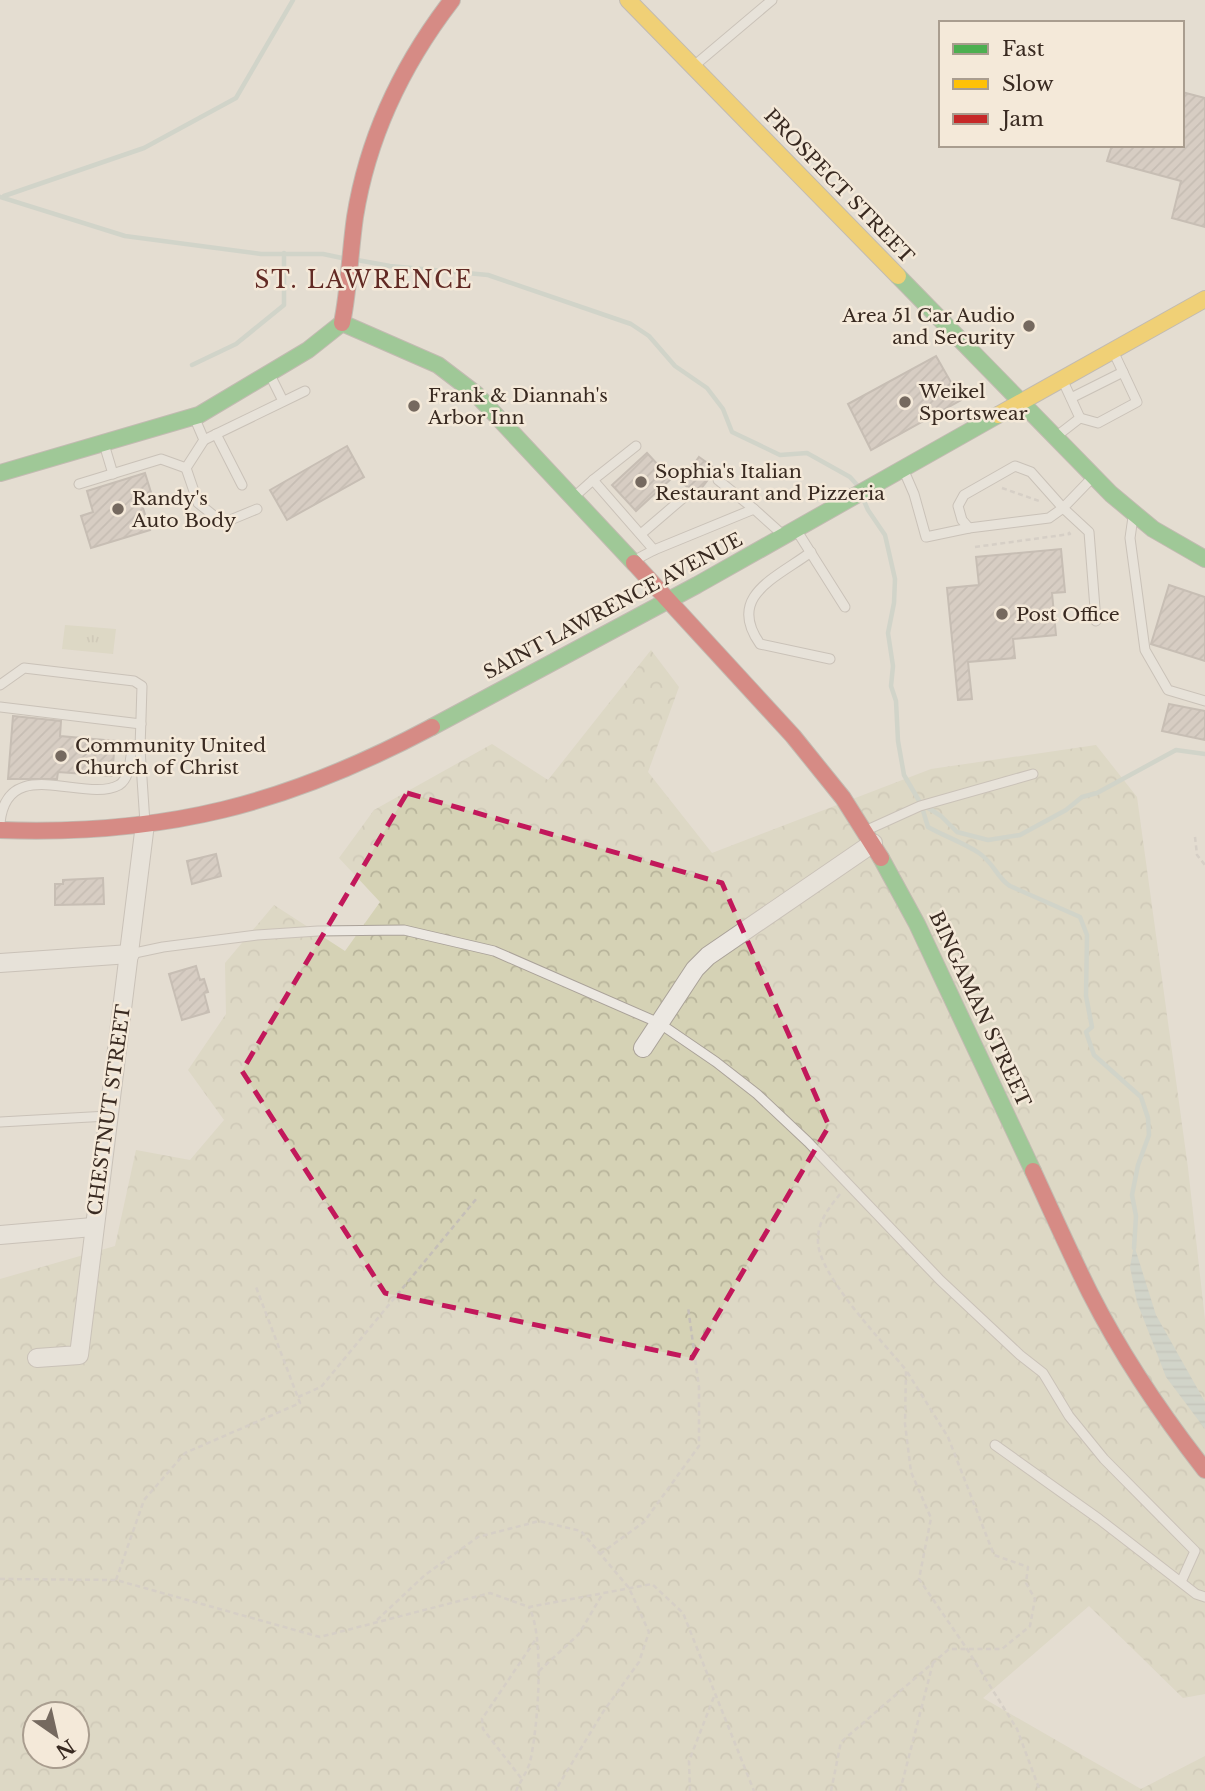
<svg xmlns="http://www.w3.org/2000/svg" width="1205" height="1791" font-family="'Libre Baskerville',serif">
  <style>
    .grass { fill: url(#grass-tufts) }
    .forest { fill: url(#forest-crowns); fill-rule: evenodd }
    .water { fill: url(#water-rules) }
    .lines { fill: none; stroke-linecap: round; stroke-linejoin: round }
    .stream { stroke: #bbc9bf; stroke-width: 4.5 }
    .building { fill: url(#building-hatch); stroke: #a49990; stroke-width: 2 }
    .lane-casing { stroke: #aaa299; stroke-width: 11 }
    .street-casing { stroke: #aaa299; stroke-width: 20 }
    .fast-casing { stroke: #99928a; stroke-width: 18 }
    .slow-casing { stroke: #99928a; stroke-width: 18 }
    .jam-casing { stroke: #99928a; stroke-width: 18 }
    .path { stroke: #c5bfb8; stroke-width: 2.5; stroke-dasharray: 5 3.5; stroke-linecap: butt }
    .lane { stroke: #ece8e2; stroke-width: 9 }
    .street { stroke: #ece8e2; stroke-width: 18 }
    .fast { stroke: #4caf50; stroke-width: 16 }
    .slow { stroke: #ffc107; stroke-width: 16 }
    .jam { stroke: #c62828; stroke-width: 16 }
    .marked { fill: none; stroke: #c2185b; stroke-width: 5; stroke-dasharray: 14 9; stroke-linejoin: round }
    .poi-dot { fill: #75695f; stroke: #f4e9d9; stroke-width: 2.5 }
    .labels { text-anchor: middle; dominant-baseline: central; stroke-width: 5; stroke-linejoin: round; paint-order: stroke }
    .street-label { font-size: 19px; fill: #392a21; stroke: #f4e9d9 }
    .poi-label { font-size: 19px; fill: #392a21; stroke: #f4e9d9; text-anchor: start }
    .quarter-label { font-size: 23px; letter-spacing: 2px; fill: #622a24; stroke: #f4e9d9 }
  </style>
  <defs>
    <pattern id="grass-tufts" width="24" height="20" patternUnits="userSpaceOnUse" patternTransform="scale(1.75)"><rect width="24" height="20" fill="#d5d2b5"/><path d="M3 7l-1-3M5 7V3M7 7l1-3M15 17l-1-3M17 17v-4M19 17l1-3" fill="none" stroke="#b8b49b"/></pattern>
    <pattern id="forest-crowns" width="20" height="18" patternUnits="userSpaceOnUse" patternTransform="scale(1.75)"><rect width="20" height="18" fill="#d5d2b5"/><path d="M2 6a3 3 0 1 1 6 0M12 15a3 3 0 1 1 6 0" fill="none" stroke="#b8b49b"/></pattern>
    <pattern id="water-rules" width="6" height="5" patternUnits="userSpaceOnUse" patternTransform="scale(1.75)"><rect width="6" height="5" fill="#bbc9bf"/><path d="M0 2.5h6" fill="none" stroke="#a2ada4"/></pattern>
    <pattern id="building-hatch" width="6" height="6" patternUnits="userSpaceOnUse" patternTransform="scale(1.75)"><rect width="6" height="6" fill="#c8bbb2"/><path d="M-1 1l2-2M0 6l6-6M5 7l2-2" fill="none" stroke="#a39890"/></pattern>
  </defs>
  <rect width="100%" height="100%" fill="#e4ddd1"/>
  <!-- grass -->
  <polygon class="grass" points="65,625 116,629 113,654 62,649"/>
  <!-- forest -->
  <path class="forest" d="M651,650L679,687L648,772L712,853L931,769L1096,745L1137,797L1188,1168L1205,1320V1694L1183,1698L1089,1606L983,1698L1141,1789L1205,1756V1791H0V1279L115,1246L136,1150L190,1160L224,1120L188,1070L226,1014L225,963L274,905L345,951L380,902L339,858L374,810L492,744L548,780ZM35,1714H77V1756H35Z"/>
  <!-- water -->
  <polygon class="water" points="1134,1245 1156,1315 1205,1402 1205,1429 1166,1377 1137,1302 1130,1267"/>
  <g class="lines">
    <!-- stream -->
    <g class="stream">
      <polyline points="4,196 144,148 236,98 293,0"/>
      <polyline points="0,197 125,236 261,254 323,254 342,258"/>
      <polyline points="357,260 390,266 488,275 631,324 649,336 675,366 707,388 723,409 732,432 780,455 807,453 850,477 858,486"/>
      <polyline points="192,365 236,344 284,305 284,253"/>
      <path d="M864,501L868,510L885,535L895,579L894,603L888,633L893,666L891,686L896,701L898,741L904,775L921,804L928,827C944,836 964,843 979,853C994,863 997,878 1010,886L1080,917L1087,935L1086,996L1092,1027L1086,1032L1094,1055L1141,1097L1148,1118L1149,1135L1138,1165L1132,1195L1136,1216L1134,1248"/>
      <polyline points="925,806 941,816 957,832 988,840 1020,835 1066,810 1082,797 1097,793 1176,750 1205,754"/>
    </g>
  </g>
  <!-- building -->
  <g class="building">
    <polygon points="1182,92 1205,98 1205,227 1172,218 1181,181 1107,161 1112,145 1182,145"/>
    <polygon points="936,356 961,400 871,450 848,404"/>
    <polygon points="347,446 364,477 287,520 270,490"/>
    <polygon points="647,453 671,479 636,511 612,485"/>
    <polygon points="699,457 716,469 697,494 681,482"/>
    <polygon points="145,473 154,502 142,505 150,530 91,548 81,516 93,512 87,491"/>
    <polygon points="1061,549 1065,592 1052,593 1056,635 1013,639 1015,658 968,662 972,699 958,700 947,588 979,585 976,557"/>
    <polygon points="1169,585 1205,597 1205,661 1151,644"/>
    <polygon points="1169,704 1205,711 1205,740 1162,731"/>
    <polygon points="13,716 61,721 60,736 115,741 112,776 58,772 57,779 8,779"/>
    <polygon points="216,854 221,876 192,884 187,861"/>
    <polygon points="103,878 104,904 55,905 55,884 63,884 63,880"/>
    <polygon points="196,966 200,980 204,979 208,992 204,993 209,1012 182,1020 169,974"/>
  </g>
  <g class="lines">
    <!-- lane casing -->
    <g class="lane-casing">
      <g id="lane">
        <polyline points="695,65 772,0"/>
        <polyline points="270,375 283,401"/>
        <polyline points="1071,398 1123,372"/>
        <polyline points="1080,418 1098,423 1137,402 1114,353"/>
        <polyline points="195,419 204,440 186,468 198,503 223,523 257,509"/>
        <polyline points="216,434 242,485"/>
        <polyline points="1058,435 1080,418 1062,379"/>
        <polyline points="204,440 305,391"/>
        <polyline points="104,444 113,474"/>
        <polygon points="1015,466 1031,472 1063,508 1049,518 969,528 962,520 958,506 964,495"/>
        <polyline points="904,471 914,494 926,537 969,528"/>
        <polyline points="1092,478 1063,508 1089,532 1096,621"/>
        <polyline points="593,480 636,446"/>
        <polyline points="718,480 754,509"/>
        <polyline points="79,484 161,459 186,468"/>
        <polyline points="574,497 593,480 654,550"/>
        <polyline points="1133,517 1130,538 1145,650 1168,690 1205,701"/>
        <polyline points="797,531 845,607"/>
        <polyline points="641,534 683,498"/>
        <path d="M811,552C776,578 726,596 760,644L830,659"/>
        <polyline points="635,560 654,550 754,509 783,535"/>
        <polyline points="0,685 24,668 134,681 142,686 140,749 145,823"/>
        <polyline points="0,707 141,724"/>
        <path d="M0,823C7,753 85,804 119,785C130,778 130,760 132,749H140"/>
        <polyline points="867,830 920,806 1033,774"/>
        <polyline points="130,954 163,947 257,935 318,931 404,930 494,951 659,1023 716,1062 757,1094 808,1142 940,1280 1020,1355 1043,1373 1069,1416 1104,1459 1195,1551 1181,1582"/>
        <polyline points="0,1122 108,1116"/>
        <polyline points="995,1445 1099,1519 1196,1594 1205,1597"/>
      </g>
    </g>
    <!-- street casing -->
    <g class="street-casing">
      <g id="street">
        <polyline points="0,963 130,954"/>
        <polyline points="643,1048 695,969 708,956 873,843"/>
        <polyline points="0,1235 93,1227"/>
        <polyline points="37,1358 79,1355 145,824"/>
      </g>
    </g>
    <!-- fast casing -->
    <g class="fast-casing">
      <g id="fast">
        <polyline points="898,276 1111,494 1153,529 1205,559"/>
        <polyline points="342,323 438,365 476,394 634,563"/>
        <polyline points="0,473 199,415 308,350 342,323"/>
        <polyline points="432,727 697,585 998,415"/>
        <polyline points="881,858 917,924 1033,1171"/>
      </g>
    </g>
    <!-- slow casing -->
    <g class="slow-casing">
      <g id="slow">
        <polyline points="628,0 898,276"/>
        <polyline points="998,415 1205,299"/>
      </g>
    </g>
    <!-- jam casing -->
    <g class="jam-casing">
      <g id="jam">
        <path d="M342,323C349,289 350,252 355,217C368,136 402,65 452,0"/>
        <polyline points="634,563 793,736 843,798 881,858"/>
        <path d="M0,830C165,836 287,804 432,727"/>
        <path d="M1033,1171C1052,1212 1070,1253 1090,1293C1122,1356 1162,1415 1205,1470"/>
      </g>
    </g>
    <!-- path -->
    <g class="path">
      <polyline points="1002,488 1042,502"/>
      <polyline points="975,547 1070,534 1067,530"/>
      <polyline points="1195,837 1197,855 1205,865"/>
      <path d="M840,1194C829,1208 817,1222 818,1242C819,1276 883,1342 906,1370L905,1424L911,1472L931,1518L919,1579L967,1649L1017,1729L1040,1791"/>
      <polyline points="298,1397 321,1387 477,1198"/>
      <polyline points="600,1554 644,1522 699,1446 699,1387 688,1307"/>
      <polyline points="0,1579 116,1580 320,1637 490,1593 529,1607 652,1584 683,1613 754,1791"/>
      <polyline points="116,1580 144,1500 185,1453 300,1403 256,1287"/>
      <polyline points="377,1620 425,1575 478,1537 539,1521 581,1531 629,1588 649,1632 639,1662 603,1712 555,1791"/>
      <polyline points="539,1671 579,1634 603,1593"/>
      <polyline points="521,1778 483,1729 482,1719 536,1639"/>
      <path d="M516,1791C520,1782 527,1772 530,1762C538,1728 545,1637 529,1607"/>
      <polyline points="690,1791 689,1761 715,1694"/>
      <polyline points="831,1791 841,1742 949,1649 1002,1649 1030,1626 1035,1599 1026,1583 1028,1567 994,1555 948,1437 906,1370"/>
      <polyline points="900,1791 933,1663"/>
    </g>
    <!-- lane -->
    <use href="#lane" class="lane"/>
    <!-- street -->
    <use href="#street" class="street"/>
    <!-- fast -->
    <use href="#fast" class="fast"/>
    <!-- slow -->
    <use href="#slow" class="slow"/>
    <!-- jam -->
    <use href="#jam" class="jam"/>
  </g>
  <!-- marked area -->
  <path d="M0 0H1205V1791H0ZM407,793L722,883L829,1126L692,1358L385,1293L242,1071Z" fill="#e4ddd1" fill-opacity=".55" fill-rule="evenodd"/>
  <path class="marked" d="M407,793L722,883L829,1126L692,1358L385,1293L242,1071Z"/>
  <!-- markers -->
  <g class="poi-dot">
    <circle cx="1029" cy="326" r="7"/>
    <circle cx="905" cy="402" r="7"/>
    <circle cx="414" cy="406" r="7"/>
    <circle cx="641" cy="482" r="7"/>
    <circle cx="118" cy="509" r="7"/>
    <circle cx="1002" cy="614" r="7"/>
    <circle cx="61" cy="756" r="7"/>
  </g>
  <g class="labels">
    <!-- street labels -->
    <g class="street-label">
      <text transform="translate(839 186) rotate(46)">PROSPECT STREET</text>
      <text transform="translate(613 606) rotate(-28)">SAINT LAWRENCE AVENUE</text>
      <text transform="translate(980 1009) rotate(65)">BINGAMAN STREET</text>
      <text transform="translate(109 1110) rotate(-82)">CHESTNUT STREET</text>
    </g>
    <!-- poi labels -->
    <g class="poi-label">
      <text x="1015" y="315" text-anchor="end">Area 51 Car Audio<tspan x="1015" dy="22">and Security</tspan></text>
      <text x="919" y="391">Weikel<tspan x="919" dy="22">Sportswear</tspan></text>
      <text x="428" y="395">Frank &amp; Diannah's<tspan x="428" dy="22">Arbor Inn</tspan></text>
      <text x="655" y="471">Sophia's Italian<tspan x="655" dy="22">Restaurant and Pizzeria</tspan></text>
      <text x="132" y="498">Randy's<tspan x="132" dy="22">Auto Body</tspan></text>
      <text x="1016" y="614">Post Office</text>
      <text x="75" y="745">Community United<tspan x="75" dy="22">Church of Christ</tspan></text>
    </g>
    <!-- quarter labels -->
    <g class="quarter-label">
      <text x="364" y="280">ST. LAWRENCE</text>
    </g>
  </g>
  <!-- legend -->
  <rect x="939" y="21" width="245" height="126" fill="#f4e9d9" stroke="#a99d8f" stroke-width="2"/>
  <rect x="953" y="44" width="35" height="10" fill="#4caf50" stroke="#a99d8f" stroke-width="2"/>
  <text x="1002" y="56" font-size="21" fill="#392a21">Fast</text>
  <rect x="953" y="79" width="35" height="10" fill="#ffc107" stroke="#a99d8f" stroke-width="2"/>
  <text x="1002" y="91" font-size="21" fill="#392a21">Slow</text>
  <rect x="953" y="114" width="35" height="10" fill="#c62828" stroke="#a99d8f" stroke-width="2"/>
  <text x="1002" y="126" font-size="21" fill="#392a21">Jam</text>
  <!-- north arrow -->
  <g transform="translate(56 1735) rotate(146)"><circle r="33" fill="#f4e9d9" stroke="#a99d8f" stroke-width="2"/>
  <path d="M0-5L12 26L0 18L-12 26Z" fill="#75695f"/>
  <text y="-10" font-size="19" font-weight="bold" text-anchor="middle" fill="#392a21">N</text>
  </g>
</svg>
